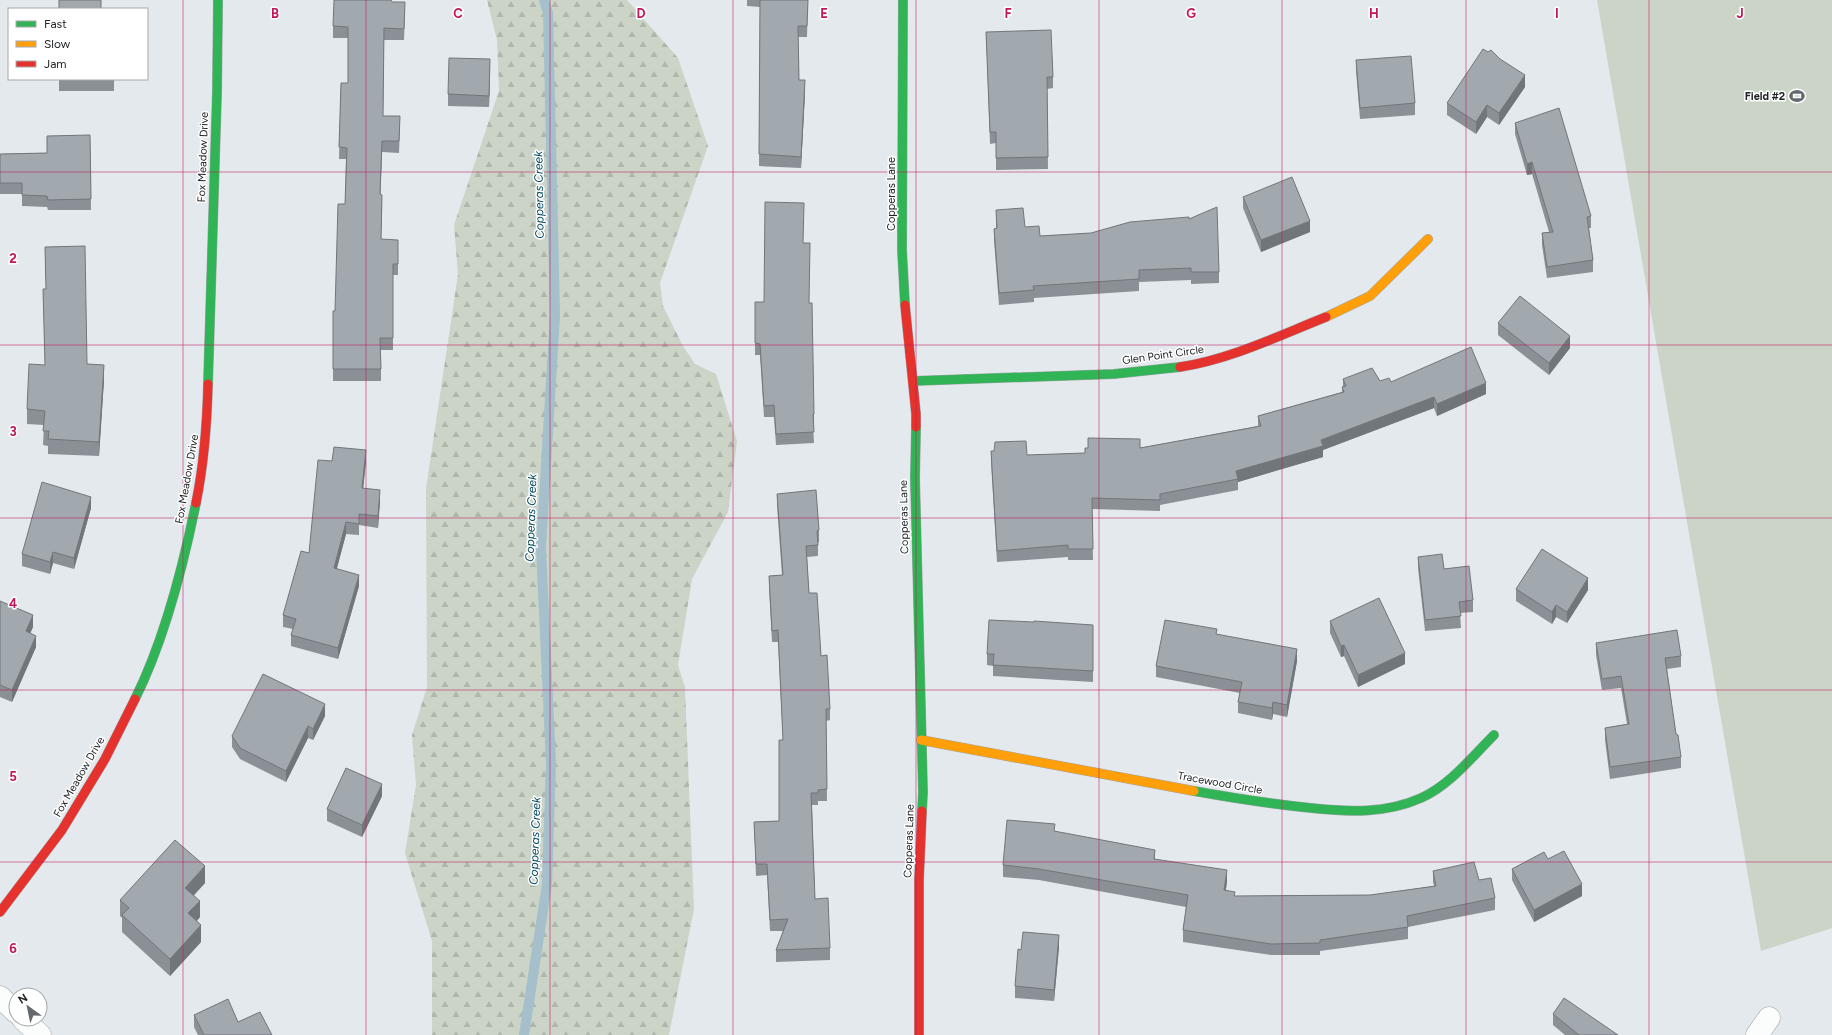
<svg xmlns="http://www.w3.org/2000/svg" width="1832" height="1035" font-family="Figtree,sans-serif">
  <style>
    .forest { fill: url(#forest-firs) }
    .green { fill: #ccd4c8 }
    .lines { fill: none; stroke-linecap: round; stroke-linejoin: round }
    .stream { stroke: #a5bfcb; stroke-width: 10 }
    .street-casing { stroke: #a1a5a9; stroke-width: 23 }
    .fast-casing { stroke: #a1a5a9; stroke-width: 10 }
    .slow-casing { stroke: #a1a5a9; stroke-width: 10 }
    .jam-casing { stroke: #a1a5a9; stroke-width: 10 }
    .street { stroke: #fbfcfc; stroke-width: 22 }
    .fast { stroke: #30b455; stroke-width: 9 }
    .slow { stroke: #ff9f0a; stroke-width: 9 }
    .jam { stroke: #e5322d; stroke-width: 9 }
    .wall { fill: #8a9096 }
    .shaded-wall { fill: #71767a }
    .building { fill: #a1a8ae; stroke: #71767a }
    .grid { fill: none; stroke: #c2185b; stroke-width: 1; stroke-opacity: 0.55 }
    .labels { text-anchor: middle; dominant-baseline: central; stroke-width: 3; stroke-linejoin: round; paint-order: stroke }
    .poi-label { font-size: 11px; font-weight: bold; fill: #202427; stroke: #fff; text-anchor: end }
    .street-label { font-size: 11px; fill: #202427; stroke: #fff }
    .water-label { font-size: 12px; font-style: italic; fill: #004a62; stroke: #fff }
    .grid-label { font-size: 13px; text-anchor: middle; font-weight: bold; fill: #c2185b; stroke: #fff; stroke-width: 3; stroke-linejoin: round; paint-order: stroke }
  </style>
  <defs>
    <pattern id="forest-firs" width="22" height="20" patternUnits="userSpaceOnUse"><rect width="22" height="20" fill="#ccd4c8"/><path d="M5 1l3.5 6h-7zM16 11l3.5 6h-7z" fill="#afb6ac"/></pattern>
  </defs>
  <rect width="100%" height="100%" fill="#e4e9ee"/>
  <!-- forest -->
  <polygon class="forest" points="487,0 627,0 678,58 708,146 660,283 663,306 683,346 695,364 716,374 737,441 728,512 692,579 678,665 685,688 694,909 669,1035 432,1035 432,941 405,853 416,785 412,735 427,687 426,489 458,274 454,225 499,91 497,40"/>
  <!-- green -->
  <polygon class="green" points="1597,0 1832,0 1832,928 1761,951"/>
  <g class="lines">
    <!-- stream -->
    <polyline class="stream" points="524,1035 547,884 551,763 541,548 555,315 548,13 544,0"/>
    <!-- street casing -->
    <g class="street-casing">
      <g id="street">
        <polyline points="0,997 16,1012"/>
        <polyline points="23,1019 40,1035"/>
        <polyline points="1757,1035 1769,1018"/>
      </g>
    </g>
    <!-- fast casing -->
    <g class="fast-casing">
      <g id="fast">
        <polyline points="903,0 902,250 905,305"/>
        <polyline points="913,381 1114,374 1180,367"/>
        <polyline points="208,384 217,92 218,0"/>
        <polyline points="916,427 915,478 923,792 922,811"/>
        <path d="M135,699C164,641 183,567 196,503"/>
        <path d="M1194,791C1233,798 1271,804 1311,808C1349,812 1385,814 1421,798C1450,785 1472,757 1494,735"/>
      </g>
    </g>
    <!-- slow casing -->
    <g class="slow-casing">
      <g id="slow">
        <polyline points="1326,317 1370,296 1428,239"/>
        <polyline points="921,740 1194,791"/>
      </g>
    </g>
    <!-- jam casing -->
    <g class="jam-casing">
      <g id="jam">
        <polyline points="905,305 916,414 916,427"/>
        <path d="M1180,367C1231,359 1278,336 1326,317"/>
        <path d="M196,503C204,464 207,424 208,384"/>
        <polyline points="0,912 62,830 105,759 135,699"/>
        <polyline points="919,1035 919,880 922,811"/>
      </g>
    </g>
    <!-- street -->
    <use href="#street" class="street"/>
    <!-- fast -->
    <use href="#fast" class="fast"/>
    <!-- slow -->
    <use href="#slow" class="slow"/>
    <!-- jam -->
    <use href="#jam" class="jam"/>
  </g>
  <!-- wall -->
  <g class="wall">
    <polygon points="747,0 808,0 807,37 798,37 799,80 805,92 801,168 759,166 760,7 747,6"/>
    <polygon points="392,2 405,14 404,40 384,40 383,116 400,128 399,153 382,152 380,194 382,206 381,239 398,251 398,275 393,275 393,350 381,350 381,381 333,381 333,311 335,311 345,204 346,159 339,159 341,83 348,83 348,38 333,38 333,26"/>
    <polygon points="986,32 1053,77 1053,88 1047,89 1048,169 996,170 996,143 990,144"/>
    <polygon points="1356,60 1415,103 1415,115 1360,119 1356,71"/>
    <polygon points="490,70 489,107 448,106 448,94"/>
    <rect x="59" y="79" width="55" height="12"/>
    <polygon points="1525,87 1499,125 1487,117 1476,134 1447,115 1447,103"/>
    <polygon points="1515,123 1591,216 1591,228 1589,228 1593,260 1593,272 1547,278 1542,245 1542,233 1549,232 1532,174 1527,175 1515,134"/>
    <polygon points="90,135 91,210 48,210 47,207 22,206 22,194 0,194 0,154 47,153"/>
    <polygon points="1243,197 1310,232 1261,252 1243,208"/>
    <polygon points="996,210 1040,236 1091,233 1189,219 1219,272 1219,283 1191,284 1191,280 1139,282 1139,291 1034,298 1034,302 999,305 994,240 994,229 996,228"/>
    <polygon points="803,243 809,303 814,414 814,425 813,425 814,443 776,445 774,417 764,417 760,355 755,355 755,302 764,302"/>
    <polygon points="45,247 87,364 104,380 99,456 48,454 48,446 43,445 44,425 27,424 27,409 45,365 43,289 46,289"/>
    <polygon points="1498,323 1570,348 1549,375 1498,335"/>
    <polygon points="1343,379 1391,382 1486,394 1437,416 1434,408 1323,450 1323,457 1238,482 1238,490 1160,505 1160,511 1092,509 1093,560 1068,560 1068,557 997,562 991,462 991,451 1027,455 1085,453 1088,448 1140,448 1258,426 1258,416 1342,392 1342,387 1343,386"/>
    <polygon points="332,461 366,462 363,488 380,501 378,528 359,525 359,535 346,534 337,568 359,586 338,659 291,646 291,635 293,629 283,627 283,615 309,553"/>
    <polygon points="777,494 819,530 819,542 818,542 818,556 807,557 809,593 821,656 830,709 830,720 826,721 827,801 818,801 818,805 812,805 815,899 830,948 830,960 776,962 776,950 783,931 770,931 767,875 756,876 754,822 779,821 783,740 778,642 772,642 769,587 769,576 782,575 777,505"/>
    <polygon points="91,508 74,569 53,563 50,574 22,566 22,554"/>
    <polygon points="1418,557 1444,569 1473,600 1473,612 1460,613 1461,628 1425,631 1418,568"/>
    <polygon points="1516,589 1588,590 1567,623 1556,617 1552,624 1516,601"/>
    <polygon points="0,601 33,627 30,633 36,647 12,702 0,697"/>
    <polygon points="1330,621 1405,664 1358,687 1344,656 1341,657 1330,633"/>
    <polygon points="1034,622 1093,625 1093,682 993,676 993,666 987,665 987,654"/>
    <polygon points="1217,634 1297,661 1287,717 1273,714 1272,720 1238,713 1238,702 1240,693 1156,677 1156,666"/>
    <polygon points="1596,643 1681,656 1681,667 1667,669 1676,734 1681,757 1681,768 1610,779 1605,740 1605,728 1627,724 1621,688 1602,690 1596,655"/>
    <polygon points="325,716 313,740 308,738 286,782 240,759 232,747 232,736"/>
    <polygon points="382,796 362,837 327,821 327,809"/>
    <polygon points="1055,831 1155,859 1227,881 1226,890 1235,896 1370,895 1434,886 1433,882 1433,871 1479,880 1495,898 1495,910 1408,927 1408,939 1320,951 1320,955 1271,955 1183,942 1183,930 1186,907 1039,880 1003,877 1003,865"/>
    <polygon points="1548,859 1582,896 1534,922 1512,880 1512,869"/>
    <polygon points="205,883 194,895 200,917 197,921 201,942 170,976 122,932 122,918 120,916 120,900"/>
    <polygon points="1059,947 1054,1001 1015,998 1015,986"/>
    <polygon points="1553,1014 1618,1035 1565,1035 1553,1025"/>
    <polygon points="194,1015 238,1022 272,1035 198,1035 194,1027"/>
  </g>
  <!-- shaded-wall -->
  <g class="shaded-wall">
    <polygon points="490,59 490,70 489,107 489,96"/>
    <polygon points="1525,75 1525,87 1499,125 1499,113"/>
    <polygon points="805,80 805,92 801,168 801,157"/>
    <polygon points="1487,105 1487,117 1476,134 1476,122"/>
    <polygon points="382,141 382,152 380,206 380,194"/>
    <polygon points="1532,162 1532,174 1527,175 1527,164"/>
    <polygon points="1310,221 1310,232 1261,252 1261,240"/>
    <polygon points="1570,336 1570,348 1549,375 1549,363"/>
    <polygon points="104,365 104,380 99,456 99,442"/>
    <polygon points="1486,383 1486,394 1437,416 1437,404"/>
    <polygon points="1434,397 1434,408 1323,450 1323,457 1238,482 1236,471 1321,440"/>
    <polygon points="366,450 366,462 362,499 362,488"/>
    <polygon points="380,490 380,501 378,528 378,516"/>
    <polygon points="91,497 91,508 74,569 74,558"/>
    <polygon points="346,522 346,534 334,579 334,568"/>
    <polygon points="53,552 53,563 50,574 50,562"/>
    <polygon points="359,575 359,586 338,659 338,648"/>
    <polygon points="1588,578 1588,590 1567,623 1567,612"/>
    <polygon points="1556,605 1556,617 1552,624 1552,612"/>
    <polygon points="33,615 33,627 26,643 26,631"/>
    <polygon points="36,636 36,647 12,702 12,690"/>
    <polygon points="1344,645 1344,656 1341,657 1341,646"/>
    <polygon points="1297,649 1297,661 1287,717 1287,705"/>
    <polygon points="1405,653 1405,664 1358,687 1358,675"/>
    <polygon points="1273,702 1273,714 1272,720 1272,708"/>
    <polygon points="325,704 325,716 313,740 313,729"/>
    <polygon points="308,726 308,738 286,782 286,771"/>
    <polygon points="382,784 382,796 362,837 362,825"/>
    <polygon points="1155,850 1155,861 1154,859"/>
    <polygon points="205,866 205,883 185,905 185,888"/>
    <polygon points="1227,870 1227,881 1224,902 1224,890"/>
    <polygon points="1582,884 1582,896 1534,922 1534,910"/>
    <polygon points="200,901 200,917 188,930 188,913"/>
    <polygon points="201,925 201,942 170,976 170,959"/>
    <polygon points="1059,935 1059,947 1054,1001 1054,990"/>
  </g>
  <!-- building -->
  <g class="building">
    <rect x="59" y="0" width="42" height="9"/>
    <polygon points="334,0 391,0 392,2 405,2 404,29 384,28 383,116 400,116 399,141 382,141 380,194 382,195 381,239 398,240 398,264 393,264 393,338 380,338 381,369 333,369 333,311 335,311 338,204 345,204 347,148 339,147 341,83 348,83 348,27 333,26"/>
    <polygon points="760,0 808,0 807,26 798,26 799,80 805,80 801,157 759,154"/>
    <polygon points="1051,30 1053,77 1047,77 1048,157 996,158 996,132 990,132 986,32"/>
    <polygon points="1483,49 1488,52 1491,50 1500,59 1525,75 1499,113 1487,105 1476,122 1447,103"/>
    <polygon points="1411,56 1415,103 1360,108 1356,60"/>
    <polygon points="449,58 490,59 489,96 448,94"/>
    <polygon points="1559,108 1591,216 1587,217 1593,260 1547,267 1542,233 1553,232 1532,162 1527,164 1515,123"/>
    <polygon points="90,135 91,199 48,200 47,196 22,195 22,183 0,183 0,154 47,153 47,136"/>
    <polygon points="1292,177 1310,221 1261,240 1243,197"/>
    <polygon points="765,202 804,203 803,243 810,243 809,303 812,303 814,414 813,414 814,432 776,434 774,405 764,406 760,344 755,343 755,302 764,302"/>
    <polygon points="1217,207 1219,272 1191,272 1191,268 1139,270 1139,279 1033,286 1034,290 999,293 994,229 997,228 996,210 1023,208 1025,227 1039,226 1040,236 1091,233 1130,222 1189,217 1189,219"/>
    <polygon points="85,246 87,364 104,365 99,442 48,439 49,431 43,431 45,411 27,409 29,364 45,365 43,289 46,289 45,247"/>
    <polygon points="1520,296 1570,336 1549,363 1498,323"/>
    <polygon points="1471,347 1486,383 1437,404 1434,397 1321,440 1323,446 1236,471 1238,479 1160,494 1160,500 1092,498 1093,549 1068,549 1068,545 997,551 991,451 994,451 995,442 1026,441 1027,455 1085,453 1085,448 1088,448 1088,438 1140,439 1140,448 1261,426 1258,416 1344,392 1342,387 1346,386 1343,379 1372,368 1380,381 1389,378 1391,382"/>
    <polygon points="334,447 366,450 362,488 380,490 378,516 359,514 359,524 346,522 334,568 359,575 338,648 291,635 296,619 283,615 301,551 309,553 318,460 332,461"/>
    <polygon points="42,482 91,497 74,558 53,552 50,562 22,554"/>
    <polygon points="816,490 819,530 817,531 818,545 806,546 809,593 817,593 821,656 827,655 830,709 826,709 827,789 818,790 818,793 811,793 815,899 828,898 830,948 776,950 788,919 770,920 767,864 756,864 754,822 779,821 779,740 783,740 778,630 772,631 769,576 783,575 777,494"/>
    <polygon points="1542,549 1588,578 1567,612 1556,605 1552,612 1516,589"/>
    <polygon points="1442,554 1444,569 1469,566 1473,600 1459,602 1461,616 1425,620 1418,557"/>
    <polygon points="1379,598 1405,653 1358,675 1344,645 1341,646 1330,621"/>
    <polygon points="0,601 33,615 26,631 36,636 12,690 0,685"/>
    <polygon points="989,620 1034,622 1034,621 1093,625 1093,671 993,665 994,654 987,654"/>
    <polygon points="1165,620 1217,629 1216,634 1297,649 1287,705 1273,702 1272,708 1238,702 1242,682 1156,666"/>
    <polygon points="1677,630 1681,656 1665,658 1676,734 1678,735 1681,757 1610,767 1605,728 1629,724 1621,676 1602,679 1596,643"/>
    <polygon points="263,674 325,704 313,729 308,726 286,771 240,748 232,736"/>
    <polygon points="346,768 382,784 362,825 327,809"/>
    <polygon points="1007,820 1055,824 1054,831 1155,850 1154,859 1227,870 1224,890 1235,892 1234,896 1370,895 1436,886 1433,871 1474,862 1479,880 1491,878 1495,898 1407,916 1408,927 1320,940 1320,943 1271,944 1183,930 1188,895 1039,869 1003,865"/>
    <polygon points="175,840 205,866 185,888 200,901 188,913 201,925 170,959 122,915 129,908 120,900"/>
    <polygon points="1564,851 1582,884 1534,910 1512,869 1544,852 1548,859"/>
    <polygon points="1023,932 1059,935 1054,990 1015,986 1018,949 1021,950"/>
    <polygon points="1564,998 1618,1035 1579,1035 1553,1014"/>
    <polygon points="228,999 238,1022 260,1012 272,1035 204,1035 194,1015"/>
  </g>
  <!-- grid -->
  <path class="grid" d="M183,0V1035M366,0V1035M550,0V1035M733,0V1035M916,0V1035M1099,0V1035M1282,0V1035M1466,0V1035M1649,0V1035M0,172H1832M0,345H1832M0,518H1832M0,690H1832M0,862H1832"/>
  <!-- icons -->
  <defs>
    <g id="stadium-bare" transform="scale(1.2)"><path d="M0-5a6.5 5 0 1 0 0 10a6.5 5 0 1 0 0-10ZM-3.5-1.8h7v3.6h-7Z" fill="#65696d" stroke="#fff" stroke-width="2.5" paint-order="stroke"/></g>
  </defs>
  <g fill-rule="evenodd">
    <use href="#stadium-bare" x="1797" y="96"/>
  </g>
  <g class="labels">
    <!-- poi labels -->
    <g class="poi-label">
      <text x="1785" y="96">Field #2</text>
    </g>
    <!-- street labels -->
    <g class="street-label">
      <text transform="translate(203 157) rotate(-88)">Fox Meadow Drive</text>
      <text transform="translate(891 194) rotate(-90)">Copperas Lane</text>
      <text transform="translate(1163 355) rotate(-8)">Glen Point Circle</text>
      <text transform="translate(187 479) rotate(-80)">Fox Meadow Drive</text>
      <text transform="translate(904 517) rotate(-91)">Copperas Lane</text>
      <text transform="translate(79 777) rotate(-60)">Fox Meadow Drive</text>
      <text transform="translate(1220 783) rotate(10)">Tracewood Circle</text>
      <text transform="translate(909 841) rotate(-88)">Copperas Lane</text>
    </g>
    <!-- water labels -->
    <g class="water-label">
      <text transform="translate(539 195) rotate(-91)">Copperas Creek</text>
      <text transform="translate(531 518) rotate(-88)">Copperas Creek</text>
      <text transform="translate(535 841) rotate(-88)">Copperas Creek</text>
    </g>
  </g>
  <g class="grid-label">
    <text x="275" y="18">B</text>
    <text x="458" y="18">C</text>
    <text x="641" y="18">D</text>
    <text x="824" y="18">E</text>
    <text x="1008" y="18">F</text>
    <text x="1191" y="18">G</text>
    <text x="1374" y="18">H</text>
    <text x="1557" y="18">I</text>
    <text x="1740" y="18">J</text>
    <text x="13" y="263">2</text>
    <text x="13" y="436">3</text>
    <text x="13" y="608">4</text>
    <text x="13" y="781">5</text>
    <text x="13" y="953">6</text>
  </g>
  <!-- legend -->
  <rect x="8" y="8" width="140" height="72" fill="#ffffff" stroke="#a6a7a9"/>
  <rect x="16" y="21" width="20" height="6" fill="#30b455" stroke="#a6a7a9"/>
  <text x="44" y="28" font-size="12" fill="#202427">Fast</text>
  <rect x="16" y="41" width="20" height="6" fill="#ff9f0a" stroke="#a6a7a9"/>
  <text x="44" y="48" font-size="12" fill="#202427">Slow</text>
  <rect x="16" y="61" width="20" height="6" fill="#e5322d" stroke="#a6a7a9"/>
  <text x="44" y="68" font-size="12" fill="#202427">Jam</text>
  <!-- north arrow -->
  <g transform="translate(28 1007) rotate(327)"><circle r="19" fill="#ffffff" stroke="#a6a7a9"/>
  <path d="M0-3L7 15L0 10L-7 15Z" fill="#65696d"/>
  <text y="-6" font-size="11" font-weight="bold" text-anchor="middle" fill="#202427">N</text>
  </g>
</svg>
